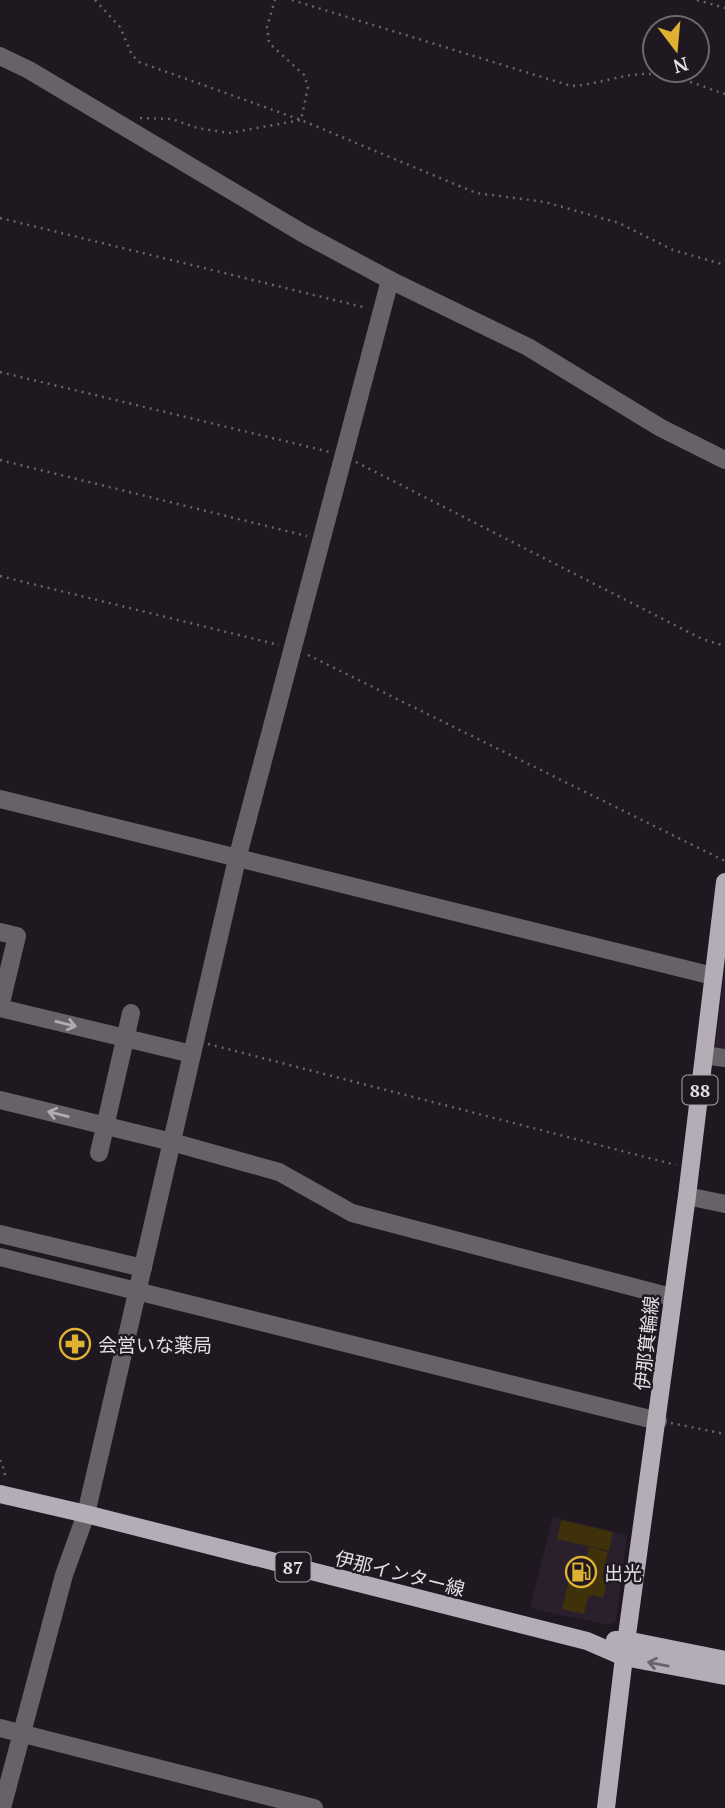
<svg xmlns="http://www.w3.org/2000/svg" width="725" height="1808" font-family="'PT Serif','Noto Sans JP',serif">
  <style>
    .built { fill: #2a1f2d }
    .building { fill: #3f3109 }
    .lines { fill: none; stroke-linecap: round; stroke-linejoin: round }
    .path { stroke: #69636b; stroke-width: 2.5; stroke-dasharray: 2 5; stroke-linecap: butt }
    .minor { stroke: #666267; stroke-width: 18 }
    .major { stroke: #b4acb7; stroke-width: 18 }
    .oneway { stroke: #b1acb3 }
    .oneway2 { stroke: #6a626c }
    .labels { text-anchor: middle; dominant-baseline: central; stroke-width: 5; stroke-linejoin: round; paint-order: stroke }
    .shield { fill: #1f1821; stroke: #a8a3aa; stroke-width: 2 }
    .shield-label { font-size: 18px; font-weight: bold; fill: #e3dee5 }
    .street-label { font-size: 19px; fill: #e3dee5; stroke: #1f1821 }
    .poi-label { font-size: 19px; fill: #e3dee5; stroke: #1f1821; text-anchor: start }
  </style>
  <rect width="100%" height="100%" fill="#1f1821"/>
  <!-- built -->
  <g class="built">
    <polygon points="725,966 725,1058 714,1056"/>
    <polygon points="553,1517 627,1535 616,1622 608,1625 530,1608"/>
  </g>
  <!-- building -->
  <g class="building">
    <polygon points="561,1520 613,1532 609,1551 557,1539"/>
    <polygon points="589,1547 608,1552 602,1577 608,1579 603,1598 591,1595 588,1597 584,1614 562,1609 571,1571 583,1573"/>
  </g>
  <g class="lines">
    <!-- path -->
    <g class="path">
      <polyline points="95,0 120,27 132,55 139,62 301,120 476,193 545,202 619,223 673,250 725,265"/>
      <path d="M292,0L571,86C597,85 621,74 646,74C673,73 700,86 725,94"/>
      <polyline points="697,0 725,8"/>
      <polyline points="140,118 172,119 197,128 229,133 301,120 308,87 304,75 269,43 267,27 275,0"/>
      <polyline points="0,218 367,308"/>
      <polyline points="0,372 330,452"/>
      <polyline points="0,460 307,536"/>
      <polyline points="356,462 702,639 725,646"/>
      <polyline points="0,576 279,645"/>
      <polyline points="308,655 725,861"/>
      <polyline points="208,1044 676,1165"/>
      <polyline points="671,1423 725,1434"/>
      <polyline points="0,1460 5,1472 4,1480"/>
    </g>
    <!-- minor -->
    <g class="minor">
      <polyline points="0,56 29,70 304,234 390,280 528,347 661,428 725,460"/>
      <polyline points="0,799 713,976"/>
      <polyline points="0,932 17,936 0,1007"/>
      <polyline points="0,1008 192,1054"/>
      <polyline points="704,1055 725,1058"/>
      <polyline points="0,1100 172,1142 279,1172 352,1213 671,1297"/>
      <polyline points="99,1153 131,1013"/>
      <polyline points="687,1196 725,1204"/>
      <polyline points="0,1234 143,1268"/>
      <polyline points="0,1257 658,1421"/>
      <polyline points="0,1728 314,1808"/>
      <polyline points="2,1808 64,1575 86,1514 237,859 390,280"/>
    </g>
    <!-- major -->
    <g class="major">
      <polyline points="0,1494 86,1514 587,1641 624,1657 725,1676"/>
      <polyline points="615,1640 626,1640 725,1660"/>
      <polyline points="606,1808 624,1657 687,1196 725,882"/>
    </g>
  </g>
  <!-- one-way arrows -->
  <defs><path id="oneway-shaft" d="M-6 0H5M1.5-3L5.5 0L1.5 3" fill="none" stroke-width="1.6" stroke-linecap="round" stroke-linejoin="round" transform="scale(1.75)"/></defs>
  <g class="oneway">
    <use href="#oneway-shaft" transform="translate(66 1024) rotate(14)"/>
    <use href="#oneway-shaft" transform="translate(58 1114) rotate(-166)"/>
  </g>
  <use class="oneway2" href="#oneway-shaft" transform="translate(658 1664) rotate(-169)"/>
  <!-- icons -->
  <defs>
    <g id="pharmacy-ring" transform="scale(1.575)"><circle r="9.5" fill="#1f1821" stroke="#deb133" stroke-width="1.5"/><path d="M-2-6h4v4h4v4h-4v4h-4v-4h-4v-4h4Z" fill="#deb133"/></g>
    <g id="fuel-ring" transform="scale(1.575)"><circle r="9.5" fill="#1f1821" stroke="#deb133" stroke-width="1.5"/><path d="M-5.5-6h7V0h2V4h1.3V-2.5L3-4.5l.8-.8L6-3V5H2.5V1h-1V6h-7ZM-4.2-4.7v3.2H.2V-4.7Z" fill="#deb133"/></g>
  </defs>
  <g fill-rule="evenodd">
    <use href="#pharmacy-ring" x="75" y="1344"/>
    <use href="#fuel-ring" x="581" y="1572"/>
  </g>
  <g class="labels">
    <!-- shield labels -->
    <g class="shield">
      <rect x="682.5" y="1075.5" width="35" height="29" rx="5"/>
      <rect x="275.5" y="1552.5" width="35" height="29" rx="5"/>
    </g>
    <g class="shield-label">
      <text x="700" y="1090">88</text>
      <text x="293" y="1567">87</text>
    </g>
    <!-- street labels -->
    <g class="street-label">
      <text transform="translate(646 1343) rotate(-84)">伊那箕輪線</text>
      <text transform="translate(400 1573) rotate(14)">伊那インター線</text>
    </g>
    <!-- poi labels -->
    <g class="poi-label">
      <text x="98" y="1344">会営いな薬局</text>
      <text x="604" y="1572">出光</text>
    </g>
  </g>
  <!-- north arrow -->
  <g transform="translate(676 49) rotate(164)"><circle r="33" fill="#1f1821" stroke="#6d676f" stroke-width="2"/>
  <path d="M0-5L12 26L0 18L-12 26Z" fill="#deb133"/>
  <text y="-10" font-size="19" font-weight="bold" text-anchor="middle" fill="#e3dee5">N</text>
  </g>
</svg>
